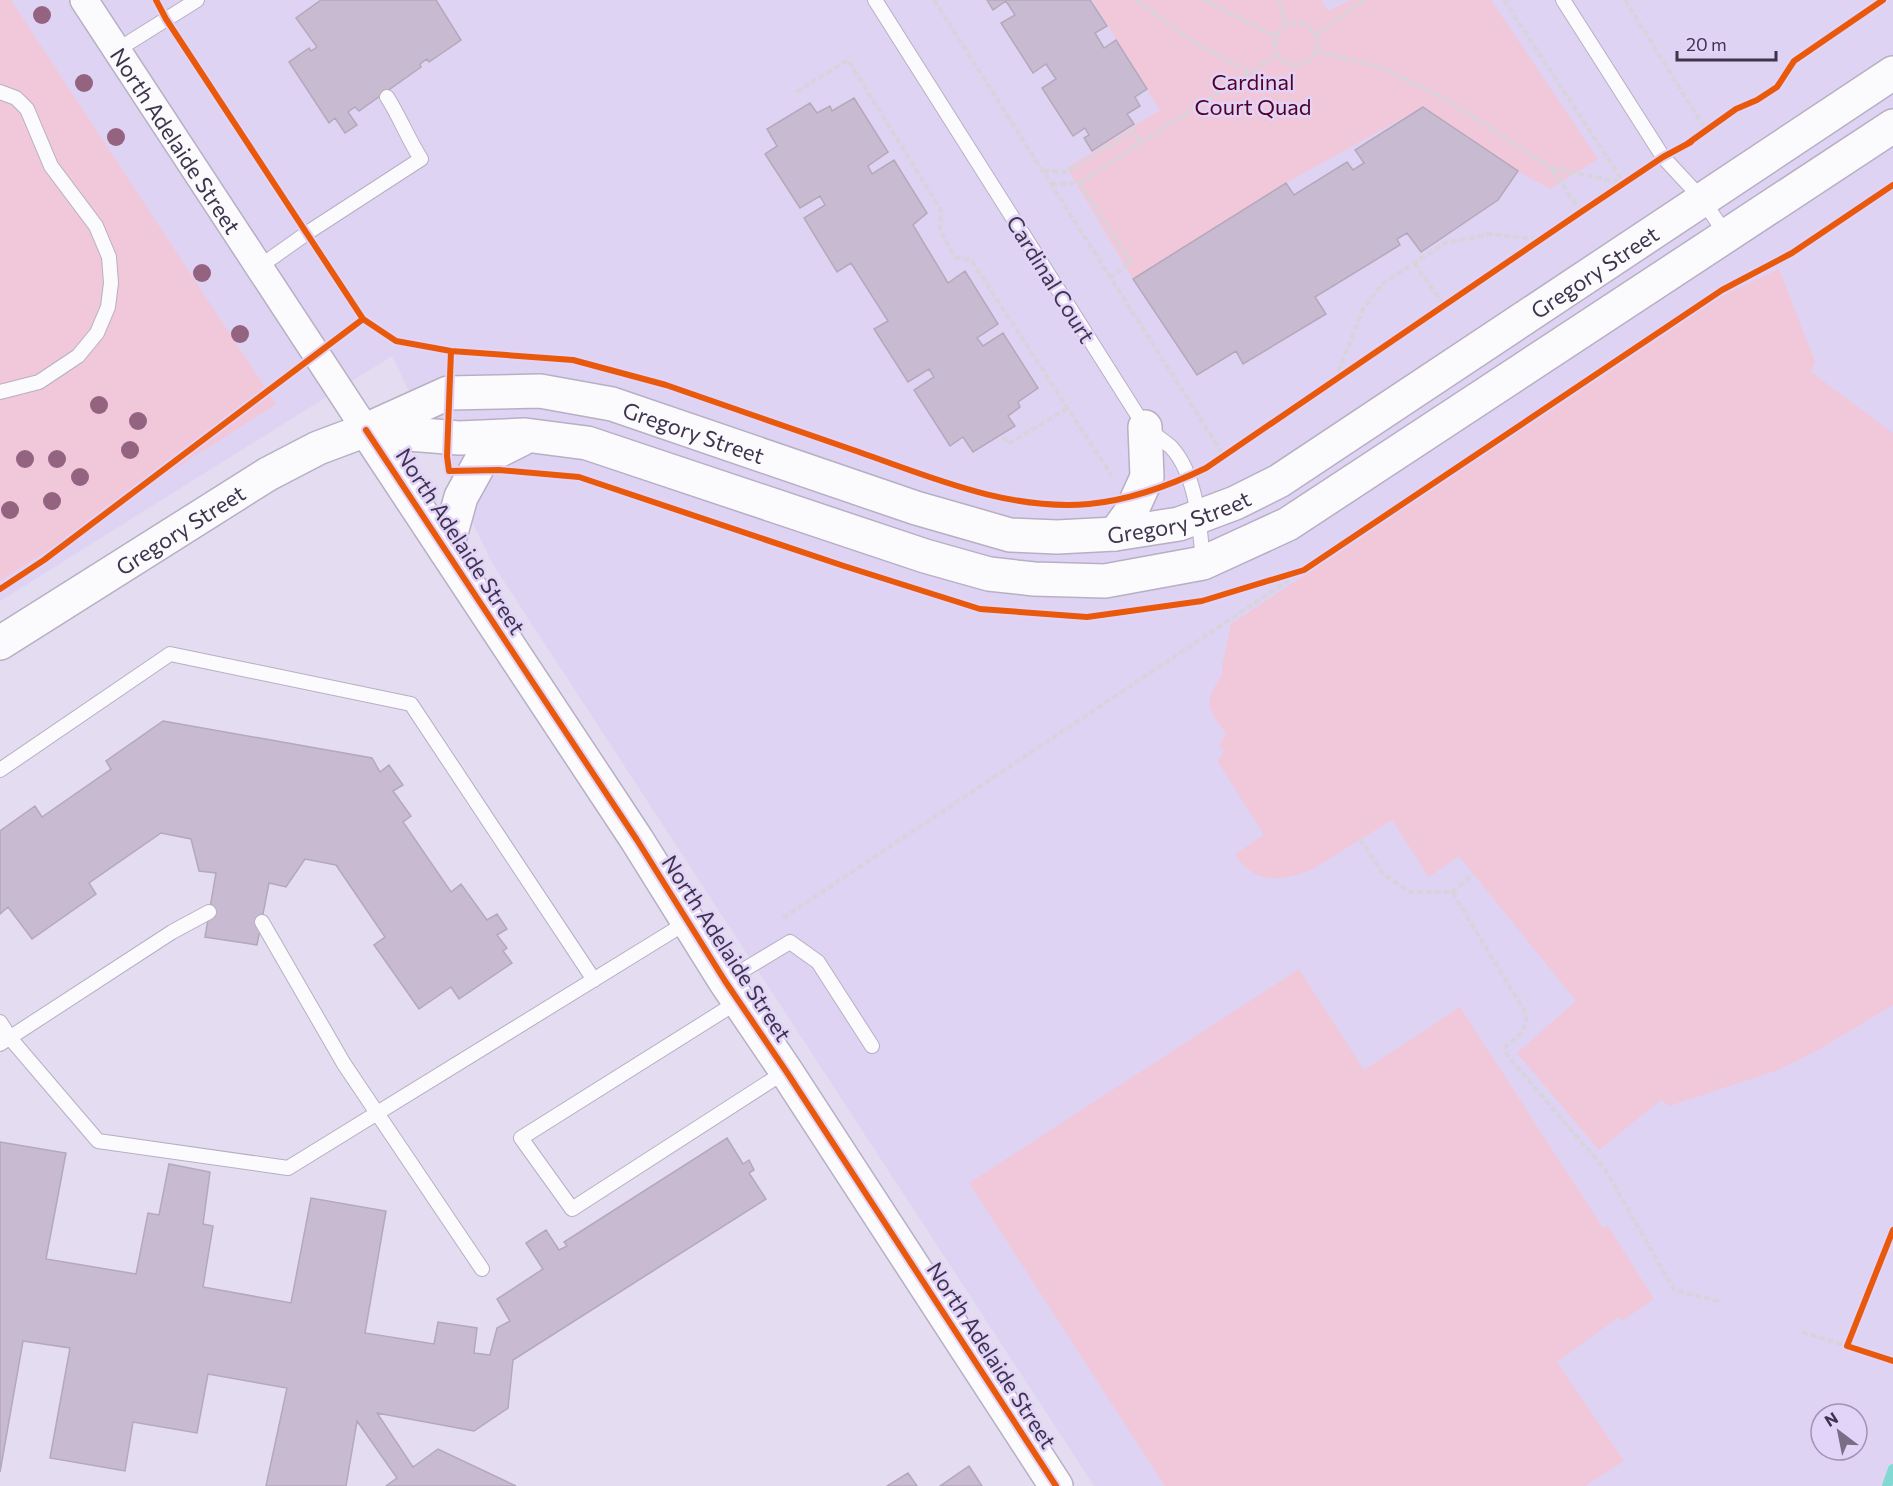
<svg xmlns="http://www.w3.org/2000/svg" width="1893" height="1486" font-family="Commissioner,sans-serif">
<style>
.built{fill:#dfd3f3;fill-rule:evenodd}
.green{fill:#f1c7da}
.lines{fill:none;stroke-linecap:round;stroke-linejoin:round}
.stream{stroke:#82d8d2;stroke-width:10}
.building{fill:#c8bad0;stroke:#b4a8bb;stroke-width:1.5}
.lane-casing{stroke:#b7afc3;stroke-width:16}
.street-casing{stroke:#b7afc3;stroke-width:30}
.secondary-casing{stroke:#b7afc3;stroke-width:36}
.path{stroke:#d7d4db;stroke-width:4;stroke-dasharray:6 3;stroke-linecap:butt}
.lane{stroke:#fbfafd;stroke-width:14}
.street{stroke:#fbfafd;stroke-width:27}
.secondary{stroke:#fbfafd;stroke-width:33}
.cycleway-casing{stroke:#e2d4f9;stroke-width:10}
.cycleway{stroke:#e8590c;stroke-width:6}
.tree{fill:#946380}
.labels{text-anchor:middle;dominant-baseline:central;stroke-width:5;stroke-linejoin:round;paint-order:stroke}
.park-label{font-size:22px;fill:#520024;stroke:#e2d4f9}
.street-label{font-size:22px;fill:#3e344d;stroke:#e2d4f9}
</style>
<rect width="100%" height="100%" fill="#e4dcf1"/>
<path class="built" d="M 0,0 L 1893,0 L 1893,1486 L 1094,1486 L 492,563 L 392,356 L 0,601 ZM 1821,1414 L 1857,1414 L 1857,1450 L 1821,1450 Z"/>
<path class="green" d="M 0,0 L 11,0 L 276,404 L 0,581 Z
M 1092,0 L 1321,0 L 1328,11 L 1351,0 L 1491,0 L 1598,159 L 1550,189 L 1518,171 L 1423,107 L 1286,183 L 1133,279 L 1067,168 L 1160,110 Z
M 1779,269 L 1815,362 L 1811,372 L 1893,433 L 1893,1005 L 1818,1050 L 1778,1070 L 1669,1106 L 1661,1100 L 1599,1150 L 1517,1053 L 1576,1001 L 1459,856 L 1429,877 L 1392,820 L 1311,870 C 1282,881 1253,885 1235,854 L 1264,835 L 1218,762 L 1224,750 L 1219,747 L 1226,733 C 1205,706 1204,702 1223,673 L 1222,667 L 1231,624 L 1722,296 Z
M 1299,969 L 1364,1070 L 1460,1007 L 1603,1228 L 1608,1226 L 1654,1299 L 1622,1321 L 1619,1317 L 1557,1362 L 1624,1461 L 1585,1486 L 1165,1486 L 969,1183 Z"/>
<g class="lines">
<path class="stream" d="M 1887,1486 L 1893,1469"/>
</g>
<path class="building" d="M 321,0 L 436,0 L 461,40 L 429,62 L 427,59 L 420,64 L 421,67 L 359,111 L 355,107 L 348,112 L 357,125 L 345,133 L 335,118 L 329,123 L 289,62 L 309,48 L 311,51 L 317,47 L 296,18 Z
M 987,0 L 1090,0 L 1107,26 L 1095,33 L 1104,48 L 1116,40 L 1147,89 L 1135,97 L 1140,106 L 1127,114 L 1134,124 L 1092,151 L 1084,138 L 1089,135 L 1085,128 L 1073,136 L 1042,88 L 1056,79 L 1046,64 L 1033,73 L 1001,23 L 1015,15 L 1006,1 L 993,10 Z
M 854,98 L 888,152 L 868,166 L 872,174 L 894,160 L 927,213 L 913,225 L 948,283 L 965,271 L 998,324 L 977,338 L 983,346 L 1003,333 L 1038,388 L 1018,402 L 1020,407 L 1008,416 L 1015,426 L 973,452 L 963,437 L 950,446 L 914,390 L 934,377 L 929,369 L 908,382 L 874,329 L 888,321 L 851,263 L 837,272 L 804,218 L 825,205 L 820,196 L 800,208 L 765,154 L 777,146 L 767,129 L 810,103 L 817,113 L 830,106 L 832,111 Z
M 1423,107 L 1518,171 L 1498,200 L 1421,252 L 1407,233 L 1397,239 L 1400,245 L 1315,297 L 1326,314 L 1243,364 L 1236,351 L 1197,375 L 1133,279 L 1286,183 L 1294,195 L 1347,162 L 1353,170 L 1364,163 L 1355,150 Z
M 163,721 L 372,758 L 380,772 L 389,765 L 403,785 L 393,791 L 411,816 L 403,822 L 451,892 L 461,884 L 487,920 L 497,914 L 507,929 L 497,935 L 507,948 L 503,951 L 512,963 L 459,999 L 451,987 L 419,1009 L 374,945 L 385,937 L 336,865 L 305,859 L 286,887 L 269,883 L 257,945 L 205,937 L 216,873 L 199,871 L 191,839 L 161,833 L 89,883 L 96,894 L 32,939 L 8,907 L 0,914 L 0,831 L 35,806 L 42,817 L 111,769 L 106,761 Z
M 727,1138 L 743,1164 L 749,1160 L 754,1170 L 749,1173 L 766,1199 L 513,1360 L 508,1408 L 474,1431 L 377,1413 L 413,1467 L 438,1449 L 516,1486 L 386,1486 L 397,1478 L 357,1421 L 346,1486 L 266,1486 L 287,1388 L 208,1374 L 197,1433 L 133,1422 L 125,1471 L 50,1458 L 70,1348 L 23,1341 L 0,1472 L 0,1142 L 66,1153 L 46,1259 L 136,1274 L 148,1213 L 159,1215 L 169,1164 L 210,1172 L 203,1224 L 213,1226 L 203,1287 L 291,1303 L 311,1198 L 386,1211 L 365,1333 L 434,1344 L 438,1322 L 477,1328 L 474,1353 L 490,1355 L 497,1328 L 510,1321 L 497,1299 L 543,1269 L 526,1243 L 546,1230 L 559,1250 L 567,1246 L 564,1242 Z
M 969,1466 L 982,1486 L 940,1486 Z
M 908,1473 L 917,1486 L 887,1486 Z"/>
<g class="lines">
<g class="lane-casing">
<path id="lane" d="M 875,0 L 1145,427 C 1153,434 1163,440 1171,447 C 1197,475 1200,527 1203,563
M 1563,0 L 1663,157 L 1702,199 L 1727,236
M 117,50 L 197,0
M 0,92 L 16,98 L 27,109 L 51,166 L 96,226 L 109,257 L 111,283 L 108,307 L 97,333 L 78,356 L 39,382 L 0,392
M 259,267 L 307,233 L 421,159 C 408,139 400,117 387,97
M 0,770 L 170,654 L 411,704 L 594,980
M 262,922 L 344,1064 L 482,1269
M 725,981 L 790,942 L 818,962 L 872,1046
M 739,1001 L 521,1138 L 572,1209 L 786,1071
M 0,1022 L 10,1038 L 98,1141 L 288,1168 L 689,921
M 0,1044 L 172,932 L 209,912"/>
</g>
<g class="street-casing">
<g id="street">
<path id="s1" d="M 84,0 L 366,430"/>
</g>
</g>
<g class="secondary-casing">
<g id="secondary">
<path d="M 366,430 L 637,840 L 725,981 L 786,1071 L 1056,1486"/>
<path d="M 371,431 L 459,438 L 525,435 L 587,443 L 925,556 L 989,574 L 1034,579 L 1105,581 L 1203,563 L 1288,524 L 1893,126"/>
<path d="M 1115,534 L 1131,512 L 1147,477 L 1145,427"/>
<path d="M 446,551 L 461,497 L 482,459 L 522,439"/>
<path id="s2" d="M 0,643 L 268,474 L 318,448 L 366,430 L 448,393 L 540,391 L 612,404 L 916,508 L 1010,535 L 1057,537 L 1115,534 L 1179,524 L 1235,503 L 1279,481 L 1893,73"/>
</g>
</g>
<path class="path" d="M 934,0 L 1224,456
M 1136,0 L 1194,42 L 1250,72
M 1204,0 L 1277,37
M 1279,0 L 1287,26
M 1504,0 L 1624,183
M 1625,0 L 1707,132
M1275 44a21 21 0 1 1 42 0a21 21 0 1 1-42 0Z
M 1315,35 L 1364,0
M 1316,51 L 1381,68 L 1441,96 L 1551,168
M 796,92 L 848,60 L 941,210 L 940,230 L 955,257 L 971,260 L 1112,476
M 1043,171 L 1068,172 L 1133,131 L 1140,143
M 1079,183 L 1278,54
M 1051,184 L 1079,183 L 1131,262 L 1110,278
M 1581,212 L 1551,168 L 1623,183
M 1414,263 L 1444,305
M 1335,380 L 1363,309 L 1382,284 L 1445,243 L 1491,234 L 1539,240
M 1003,437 L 1008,444 L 1068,408
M 1360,839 L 1383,874 L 1410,892 L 1452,892 L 1527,1015 L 1523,1032 L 1505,1047 L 1507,1055 L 1606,1171 L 1674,1290 L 1721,1302
M 1452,892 L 1474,874
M 783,918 L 1304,570
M 1802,1332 L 1847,1346"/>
<use href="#lane" class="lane"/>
<use href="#street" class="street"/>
<use href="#secondary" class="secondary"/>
<g class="cycleway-casing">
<path id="cycleway" d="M 156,0 L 166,19 L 363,319 L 396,341 L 451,351 L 573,360 L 666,385 C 730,407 795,430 859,452 C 933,478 1009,511 1089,504 C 1130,500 1169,486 1206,468 L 1581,212 L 1663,157 L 1691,142
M 1687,144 L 1736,109 L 1757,100 L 1777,87 L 1794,61 L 1883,0
M 451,351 L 447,456 L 449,471 L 499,470 L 579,477 L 844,566 L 980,609 L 1087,617 L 1202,601 L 1304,570 L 1722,290 L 1792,253 L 1893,185
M 366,430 L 637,840 L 725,981 L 786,1071 L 1056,1486
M 0,589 L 44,560 L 363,319
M 1893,1230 L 1847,1346 L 1893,1361"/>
</g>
<use href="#cycleway" class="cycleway"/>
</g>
<g class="tree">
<circle cx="42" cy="15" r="9"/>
<circle cx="84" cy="83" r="9"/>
<circle cx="116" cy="137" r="9"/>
<circle cx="202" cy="273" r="9"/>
<circle cx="240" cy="334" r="9"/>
<circle cx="99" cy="405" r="9"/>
<circle cx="138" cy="421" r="9"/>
<circle cx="130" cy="450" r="9"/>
<circle cx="25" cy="459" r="9"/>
<circle cx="57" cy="459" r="9"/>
<circle cx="80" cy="477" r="9"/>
<circle cx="52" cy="501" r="9"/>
<circle cx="10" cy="510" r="9"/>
</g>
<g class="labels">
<g class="park-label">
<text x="1253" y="81">Cardinal<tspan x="1253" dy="25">Court Quad</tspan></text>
</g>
<g class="street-label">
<text stroke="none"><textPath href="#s1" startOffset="168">North Adelaide Street</textPath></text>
<text stroke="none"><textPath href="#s2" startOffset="1756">Gregory Street</textPath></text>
<text transform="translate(1051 279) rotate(58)">Cardinal Court</text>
<text stroke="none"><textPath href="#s2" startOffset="766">Gregory Street</textPath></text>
<text stroke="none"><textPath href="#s2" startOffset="1270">Gregory Street</textPath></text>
<text stroke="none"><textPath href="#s2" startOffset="213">Gregory Street</textPath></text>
<text transform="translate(461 541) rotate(57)">North Adelaide Street</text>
<text transform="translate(727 948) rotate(57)">North Adelaide Street</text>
<text transform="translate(992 1355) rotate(57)">North Adelaide Street</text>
</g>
</g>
<g transform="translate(1839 1432) rotate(328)"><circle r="28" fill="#e2d4f9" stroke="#a094b4" stroke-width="1.5"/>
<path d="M0-4.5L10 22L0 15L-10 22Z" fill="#786f86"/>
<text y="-9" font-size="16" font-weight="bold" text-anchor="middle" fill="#3e344d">N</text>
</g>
<path d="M1677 51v9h99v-9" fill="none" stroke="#3e344d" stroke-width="3"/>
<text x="1686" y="51" font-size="18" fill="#3e344d" stroke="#e2d4f9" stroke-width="4.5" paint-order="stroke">20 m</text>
</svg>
